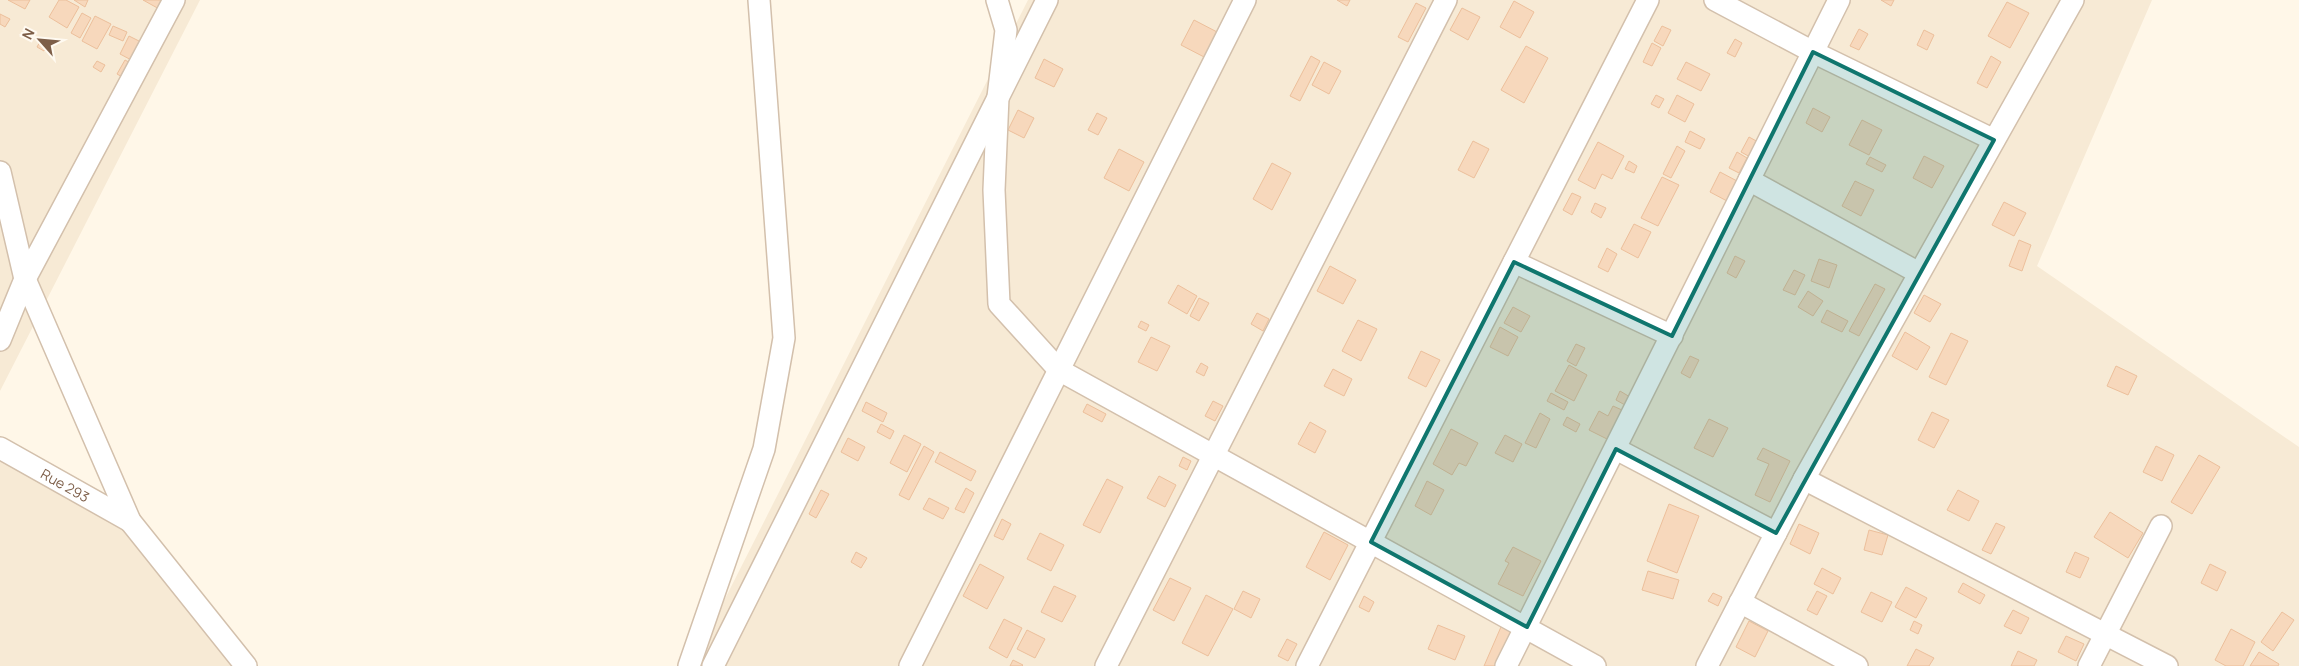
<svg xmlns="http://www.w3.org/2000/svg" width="2299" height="666" font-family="Manrope,sans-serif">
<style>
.residential{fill:#f7ead5}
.building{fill:#f7d8bc;stroke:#ecbf9b}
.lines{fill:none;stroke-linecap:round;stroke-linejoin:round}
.street-casing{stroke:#d3c0ac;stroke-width:24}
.street{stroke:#fff;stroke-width:21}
.marked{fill:#0f766e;fill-opacity:0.2;stroke:#0f766e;stroke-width:4;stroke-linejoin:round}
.labels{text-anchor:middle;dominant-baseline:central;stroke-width:5;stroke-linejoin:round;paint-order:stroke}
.street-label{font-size:14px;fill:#7d5e48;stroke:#fffaf1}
</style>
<rect width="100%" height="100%" fill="#fff7e8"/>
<path class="residential" d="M 0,0 L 200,0 L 0,391 Z
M 1028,0 L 2152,0 L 2037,266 L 2299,447 L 2299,666 L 691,666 Z
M 0,448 L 130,521 L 246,666 L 0,666 Z"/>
<path class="building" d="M 8,0 L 30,0 L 25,9 Z
M 59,0 L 66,0 L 79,7 L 67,28 L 49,17 Z
M 74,0 L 88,0 L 85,7 Z
M 143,0 L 167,0 L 161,10 Z
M 1337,0 L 1350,0 L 1347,6 Z
M 1881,0 L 1894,0 L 1891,6 Z
M 1514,1 L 1534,12 L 1520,38 L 1500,27 Z
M 2007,2 L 2029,13 L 2010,48 L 1988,36 Z
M 1416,3 L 1426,8 L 1408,42 L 1398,37 Z
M 1462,8 L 1480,17 L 1468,40 L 1450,30 Z
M 82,13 L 91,18 L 80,38 L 71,33 Z
M 0,14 L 10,19 L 5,27 L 0,24 Z
M 95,16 L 111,24 L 97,49 L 82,41 Z
M 1194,20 L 1219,33 L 1206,58 L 1181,45 Z
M 113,26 L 127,32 L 123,41 L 109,35 Z
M 1662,26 L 1671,30 L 1663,46 L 1654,41 Z
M 1859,29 L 1868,34 L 1859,50 L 1850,46 Z
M 1924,30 L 1934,35 L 1927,50 L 1917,45 Z
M 129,36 L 145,44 L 135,62 L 120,54 Z
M 1735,39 L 1742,43 L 1735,57 L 1727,53 Z
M 41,40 L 48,43 L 44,51 L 37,47 Z
M 1652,43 L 1661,48 L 1652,66 L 1643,62 Z
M 1526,46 L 1548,58 L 1524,103 L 1501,90 Z
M 1311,56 L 1320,61 L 1300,101 L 1290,96 Z
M 1991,56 L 2001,62 L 1987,88 L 1977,83 Z
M 1044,59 L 1063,69 L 1054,87 L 1035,78 Z
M 125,60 L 134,65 L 126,79 L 117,74 Z
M 97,61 L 105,65 L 101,72 L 93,67 Z
M 1324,62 L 1341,71 L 1329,94 L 1312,85 Z
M 1686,62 L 1710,74 L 1701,91 L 1677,79 Z
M 1656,95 L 1664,99 L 1659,108 L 1651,104 Z
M 1677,95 L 1694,104 L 1685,122 L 1668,113 Z
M 1813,108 L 1830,117 L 1822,132 L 1806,123 Z
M 1018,110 L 1034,118 L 1024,138 L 1008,130 Z
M 1097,113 L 1107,118 L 1098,135 L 1088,130 Z
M 1862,120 L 1882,130 L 1869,155 L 1849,145 Z
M 1690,131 L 1705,139 L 1700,149 L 1685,142 Z
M 1749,137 L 1760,143 L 1752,158 L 1741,152 Z
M 1473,141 L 1489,149 L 1474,178 L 1458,170 Z
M 1598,142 L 1624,156 L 1612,179 L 1602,174 L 1595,189 L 1578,180 Z
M 1677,146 L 1685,151 L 1671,178 L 1663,174 Z
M 1119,149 L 1144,162 L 1129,191 L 1104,178 Z
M 1737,152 L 1747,158 L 1739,173 L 1729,168 Z
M 1924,156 L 1944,166 L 1932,188 L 1913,178 Z
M 1870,157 L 1886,165 L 1882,172 L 1866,164 Z
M 1629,161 L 1637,166 L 1634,173 L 1625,169 Z
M 1272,163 L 1291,173 L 1272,210 L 1253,199 Z
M 1720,172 L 1737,181 L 1727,201 L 1710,192 Z
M 1662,177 L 1679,185 L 1658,226 L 1641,218 Z
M 1855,181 L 1874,190 L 1861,216 L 1842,206 Z
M 1572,193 L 1581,197 L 1572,215 L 1563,210 Z
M 2004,202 L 2026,213 L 2014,236 L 1992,225 Z
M 1595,203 L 1606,208 L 1601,218 L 1591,212 Z
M 1634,224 L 1651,232 L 1638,258 L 1621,249 Z
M 2019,240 L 2031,245 L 2022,271 L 2009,266 Z
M 1607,248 L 1617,254 L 1608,272 L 1598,267 Z
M 1735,256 L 1745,261 L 1736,278 L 1727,273 Z
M 1819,259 L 1837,265 L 1829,288 L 1811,281 Z
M 1330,266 L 1356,280 L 1343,304 L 1317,291 Z
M 1794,270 L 1805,275 L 1795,295 L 1783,290 Z
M 1875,284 L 1885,289 L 1859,336 L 1849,331 Z
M 1178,285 L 1197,296 L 1187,314 L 1168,303 Z
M 1808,291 L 1823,301 L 1813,316 L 1798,307 Z
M 1924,295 L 1941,304 L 1930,322 L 1914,313 Z
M 1199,298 L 1209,303 L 1199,321 L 1190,316 Z
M 1513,307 L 1530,316 L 1521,332 L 1504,323 Z
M 1827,310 L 1848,321 L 1842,332 L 1821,322 Z
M 1257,313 L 1269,319 L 1263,331 L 1251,324 Z
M 1358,320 L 1377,329 L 1361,361 L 1342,351 Z
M 1141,321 L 1149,325 L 1146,331 L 1138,327 Z
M 1500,327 L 1518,337 L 1508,356 L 1490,347 Z
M 1905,332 L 1930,347 L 1917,370 L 1892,356 Z
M 1951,333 L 1968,341 L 1946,385 L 1929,377 Z
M 1151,337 L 1170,346 L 1157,371 L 1138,362 Z
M 1576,344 L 1585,348 L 1576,366 L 1567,361 Z
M 1421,351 L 1440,360 L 1426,387 L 1408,378 Z
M 1690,356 L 1699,360 L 1690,378 L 1681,373 Z
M 1201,363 L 1208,367 L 1204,376 L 1196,372 Z
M 1569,365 L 1587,375 L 1574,401 L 1555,391 Z
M 2116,366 L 2137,376 L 2128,395 L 2107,386 Z
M 1333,369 L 1352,379 L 1344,396 L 1324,386 Z
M 1620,391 L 1630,397 L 1625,405 L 1616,400 Z
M 1551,393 L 1568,402 L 1564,410 L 1547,401 Z
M 1213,401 L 1223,406 L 1215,421 L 1205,416 Z
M 866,402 L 887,413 L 883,422 L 862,411 Z
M 1087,404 L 1106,414 L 1102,422 L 1083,412 Z
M 1613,406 L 1622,410 L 1607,439 L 1589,430 L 1599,411 L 1608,416 Z
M 1932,412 L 1949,420 L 1934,448 L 1918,440 Z
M 1540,413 L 1550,419 L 1536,448 L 1525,443 Z
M 1567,417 L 1580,424 L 1576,432 L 1563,425 Z
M 1709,419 L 1728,428 L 1713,457 L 1694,448 Z
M 1310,422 L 1326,431 L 1315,453 L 1298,444 Z
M 881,424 L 894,431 L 890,439 L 877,432 Z
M 1451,429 L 1478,443 L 1466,466 L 1459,463 L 1452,475 L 1433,464 Z
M 904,435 L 921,444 L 907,472 L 890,463 Z
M 1505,435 L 1522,444 L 1513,462 L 1495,453 Z
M 848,438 L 865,447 L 858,461 L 841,452 Z
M 924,446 L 934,452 L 909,500 L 899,495 Z
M 2156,446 L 2174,455 L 2162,481 L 2143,472 Z
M 1763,448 L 1790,461 L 1770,502 L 1755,495 L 1769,464 L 1757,459 Z
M 940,452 L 976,471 L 971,481 L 935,462 Z
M 2199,455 L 2220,467 L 2192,514 L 2171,502 Z
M 1183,457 L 1191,461 L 1187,470 L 1179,466 Z
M 1159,476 L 1176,485 L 1165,507 L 1147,498 Z
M 1107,479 L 1123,487 L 1100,533 L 1083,525 Z
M 1427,481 L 1444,490 L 1431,515 L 1415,506 Z
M 966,488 L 974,493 L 964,513 L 955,509 Z
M 821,490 L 829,494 L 816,518 L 809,514 Z
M 1958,490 L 1979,501 L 1969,521 L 1947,510 Z
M 929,498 L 949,508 L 943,519 L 923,509 Z
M 1669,504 L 1699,516 L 1677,573 L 1647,561 Z
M 2110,512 L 2143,533 L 2128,558 L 2094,537 Z
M 1002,519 L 1011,524 L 1003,540 L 994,536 Z
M 1996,523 L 2005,527 L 1991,554 L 1982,550 Z
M 1799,524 L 1819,533 L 1810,554 L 1790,544 Z
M 1869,530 L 1888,535 L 1882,555 L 1864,550 Z
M 1324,532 L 1348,545 L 1330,580 L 1306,567 Z
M 1040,533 L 1064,545 L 1051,571 L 1027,559 Z
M 1513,547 L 1541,561 L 1523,596 L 1498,584 L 1509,563 L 1505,561 Z
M 856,552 L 867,558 L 861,568 L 851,562 Z
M 2075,552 L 2089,558 L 2080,578 L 2066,572 Z
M 980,564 L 1004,577 L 987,609 L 963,596 Z
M 2210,564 L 2226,572 L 2217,591 L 2201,583 Z
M 1822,568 L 1841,578 L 1833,594 L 1814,584 Z
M 1648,571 L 1679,580 L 1673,599 L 1642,590 Z
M 1170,578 L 1191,588 L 1174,621 L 1153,610 Z
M 1963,583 L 1985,595 L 1980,604 L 1958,592 Z
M 1054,586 L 1076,596 L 1062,622 L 1041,612 Z
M 1906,587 L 1927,598 L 1916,618 L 1895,607 Z
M 1243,591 L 1260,599 L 1251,618 L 1234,609 Z
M 1817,591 L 1827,596 L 1817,615 L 1807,610 Z
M 1871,592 L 1892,602 L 1882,622 L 1861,612 Z
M 1713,593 L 1722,597 L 1718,606 L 1708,601 Z
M 1206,595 L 1233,609 L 1208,656 L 1182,643 Z
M 1364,596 L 1374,602 L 1369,612 L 1359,607 Z
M 2013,610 L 2029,618 L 2021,634 L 2004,626 Z
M 2282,612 L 2294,620 L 2273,651 L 2261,642 Z
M 1004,619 L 1022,628 L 1007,658 L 989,648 Z
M 1504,620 L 1515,625 L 1497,666 L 1484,666 Z
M 1749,621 L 1768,631 L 1755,657 L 1736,647 Z
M 1914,621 L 1922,625 L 1918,634 L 1910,630 Z
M 1438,625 L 1465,636 L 1455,660 L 1428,649 Z
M 2231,629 L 2255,642 L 2243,666 L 2226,666 L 2215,660 Z
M 1027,630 L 1045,639 L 1035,658 L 1017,649 Z
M 2066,636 L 2084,644 L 2076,661 L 2058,652 Z
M 1287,639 L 1297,644 L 1288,661 L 1278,656 Z
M 1916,649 L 1934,658 L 1929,666 L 1907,666 Z
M 2018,651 L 2037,660 L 2034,666 L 2011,666 Z
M 2259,652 L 2279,664 L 2278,666 L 2250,666 Z
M 1013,660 L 1023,665 L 1022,666 L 1010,666 Z"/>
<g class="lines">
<g class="street-casing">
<g id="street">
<path d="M 997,0 L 1006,30 L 998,97 L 994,190 L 999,304 L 1059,370 L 1595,666"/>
<path d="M 1715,0 L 1813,52 L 1994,140"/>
<path d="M 0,172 L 25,279 L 130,521 L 246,666"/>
<path d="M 1749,180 L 1919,273"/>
<path d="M 1514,262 L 1672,336"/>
<path d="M 0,340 L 25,279 L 174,0"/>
<path id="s1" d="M 0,448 L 130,521"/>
<path d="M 1616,449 L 1776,533"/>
<path d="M 1804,479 L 2167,666"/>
<path d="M 1740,602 L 1857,666"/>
<path d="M 689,666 L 764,449 L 784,338 L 759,0"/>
<path d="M 713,666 L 1047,0"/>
<path d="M 910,666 L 1245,0"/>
<path d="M 1106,666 L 1446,0"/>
<path d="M 1307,666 L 1648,0"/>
<path d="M 1506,666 L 1839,0"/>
<path d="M 1707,666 L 1804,479 L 2073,0"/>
<path d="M 2089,666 L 2161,526"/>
</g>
</g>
<use href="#street" class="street"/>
</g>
<path class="marked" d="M 1813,52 L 1994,140 L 1776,533 L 1616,449 L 1527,627 L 1371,542 L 1514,262 L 1672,336 Z"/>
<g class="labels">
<g class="street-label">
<text stroke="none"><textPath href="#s1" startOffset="75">Rue 293</textPath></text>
</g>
</g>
<g transform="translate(40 40) rotate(297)" stroke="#fffaf1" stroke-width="4" paint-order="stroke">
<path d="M0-4L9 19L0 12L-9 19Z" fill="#7d5e48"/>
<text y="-8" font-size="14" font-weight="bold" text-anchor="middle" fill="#7d5e48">N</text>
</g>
</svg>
